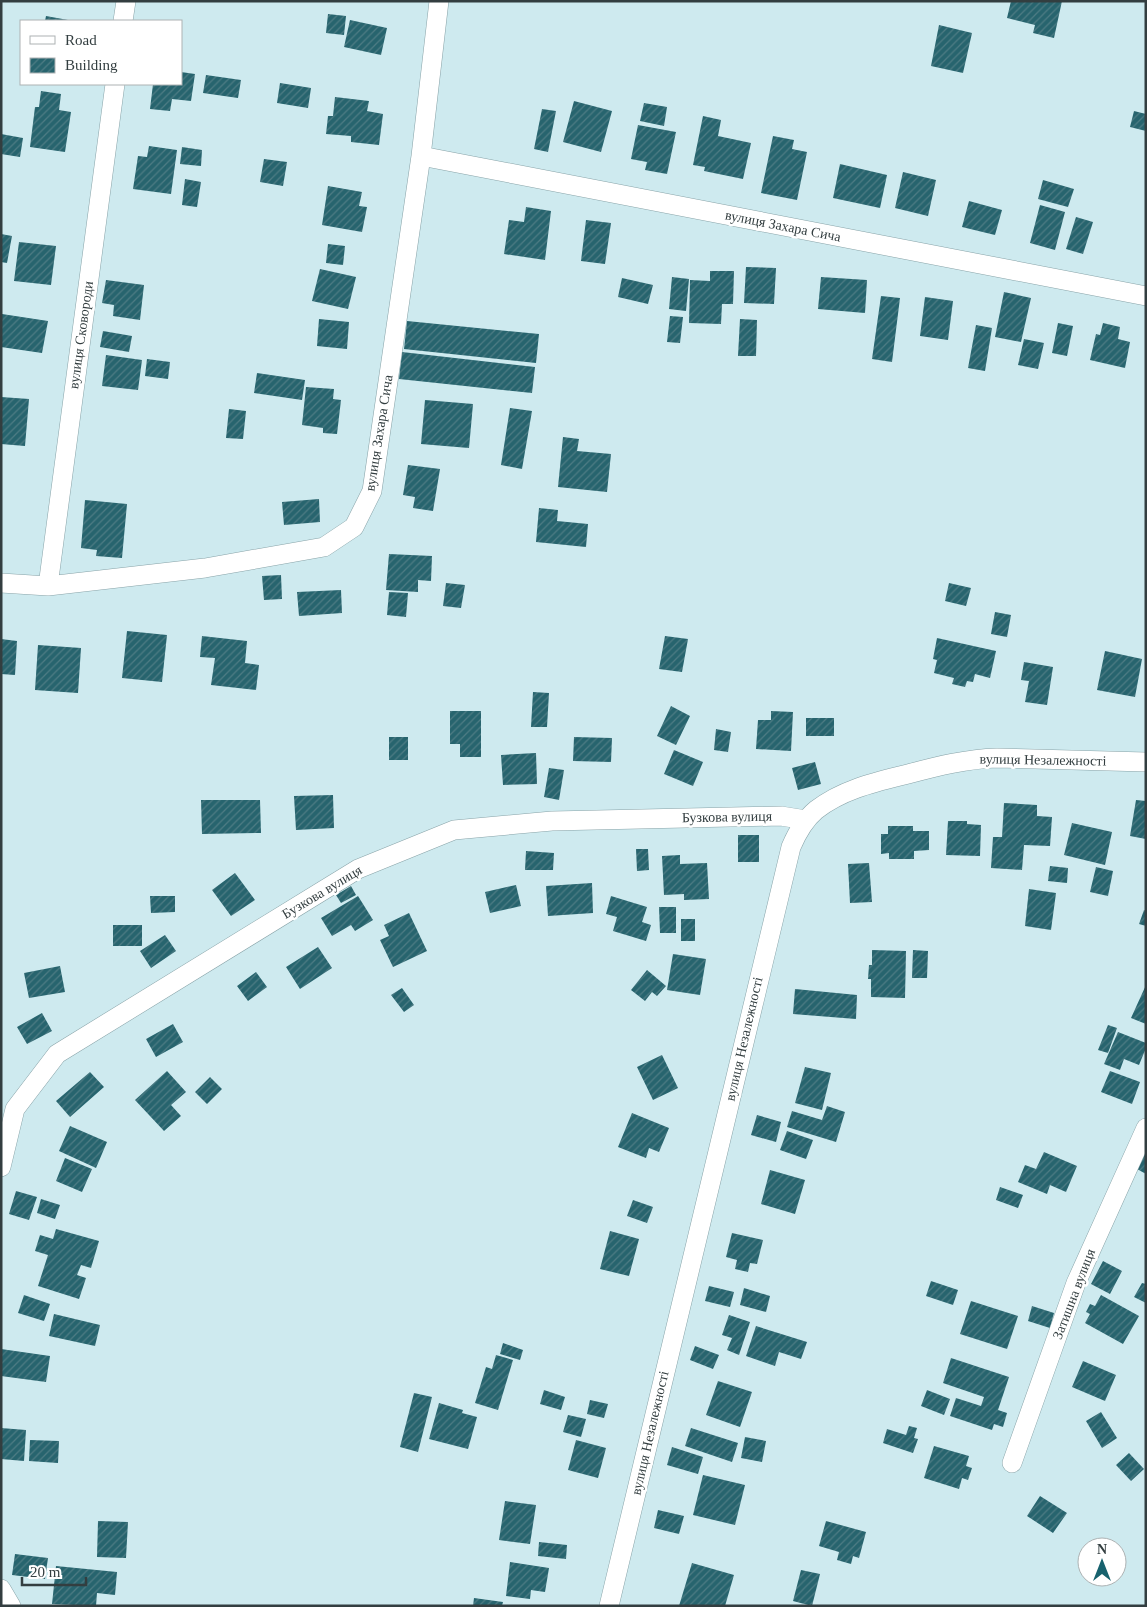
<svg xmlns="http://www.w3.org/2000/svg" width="1147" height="1607" font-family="Georgia,serif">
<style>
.building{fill:url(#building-hatch)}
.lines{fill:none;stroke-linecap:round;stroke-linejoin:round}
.street-casing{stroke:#88a3a8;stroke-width:20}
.street{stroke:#fff;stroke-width:19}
.labels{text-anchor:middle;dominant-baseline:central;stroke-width:5;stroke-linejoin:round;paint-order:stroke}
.street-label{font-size:14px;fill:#333e40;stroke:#fff}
</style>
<defs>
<pattern id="building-hatch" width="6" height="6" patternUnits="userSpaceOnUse" patternTransform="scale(1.25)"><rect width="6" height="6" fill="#27646e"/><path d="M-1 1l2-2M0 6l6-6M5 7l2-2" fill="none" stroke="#4e7c84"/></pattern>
</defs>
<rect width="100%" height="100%" fill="#ceeaef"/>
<path class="building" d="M 1011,1 L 1062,1 L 1054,38 L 1033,33 L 1035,25 L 1007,18 Z
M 328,14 L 346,16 L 344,35 L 326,33 Z
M 46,16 L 68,20 L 68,21 L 45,21 Z
M 350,20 L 387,28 L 381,55 L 344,47 Z
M 939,25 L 972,33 L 963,73 L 931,66 Z
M 181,72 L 195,74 L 191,101 L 172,99 L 170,111 L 150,109 L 153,84 L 181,84 Z
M 206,75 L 241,80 L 238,98 L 203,93 Z
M 280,83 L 311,88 L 308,108 L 277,103 Z
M 41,91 L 61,94 L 59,110 L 71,112 L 65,152 L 30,147 L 35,107 L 39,107 Z
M 335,97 L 369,101 L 367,111 L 383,114 L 379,145 L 351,142 L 351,136 L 326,134 L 328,116 L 333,116 Z
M 574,101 L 612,111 L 601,152 L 563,142 Z
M 644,103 L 667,107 L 664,126 L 640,121 Z
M 542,109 L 556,111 L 548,152 L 534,149 Z
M 1134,111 L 1146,114 L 1146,131 L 1130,127 Z
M 703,116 L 721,120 L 718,136 L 751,143 L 743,179 L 704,171 L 705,167 L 693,165 Z
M 638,125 L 676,132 L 667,174 L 645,170 L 647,162 L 631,159 Z
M 1,134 L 23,138 L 20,157 L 1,154 Z
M 773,136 L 794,140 L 792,149 L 807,152 L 797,200 L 761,193 Z
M 149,146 L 177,150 L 171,194 L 133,189 L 138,156 L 147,157 Z
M 182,147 L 202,150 L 201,166 L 180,164 Z
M 264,159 L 287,162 L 283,186 L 260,182 Z
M 840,164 L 887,175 L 880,208 L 833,198 Z
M 903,172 L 936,180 L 928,216 L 895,208 Z
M 185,179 L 201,182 L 197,207 L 182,205 Z
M 1043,180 L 1074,189 L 1068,207 L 1038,199 Z
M 328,186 L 362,192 L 359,206 L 367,207 L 362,232 L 322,225 Z
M 969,201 L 1002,210 L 995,235 L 962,227 Z
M 1040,205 L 1065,212 L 1055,250 L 1030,243 Z
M 526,207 L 551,211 L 545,260 L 504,254 L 509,220 L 524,222 Z
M 1076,217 L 1093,222 L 1083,254 L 1066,249 Z
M 586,220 L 611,223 L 605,264 L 581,261 Z
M 1,234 L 12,236 L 7,263 L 1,262 Z
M 19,242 L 56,246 L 51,285 L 14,281 Z
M 328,244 L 345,246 L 343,265 L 326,263 Z
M 746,267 L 776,268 L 774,304 L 744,303 Z
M 320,269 L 356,277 L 348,309 L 312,301 Z
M 710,271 L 734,271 L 733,304 L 722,304 L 721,324 L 689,323 L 690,280 L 710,281 Z
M 672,277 L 689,279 L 686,311 L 669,309 Z
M 821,277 L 867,280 L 865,313 L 818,309 Z
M 622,278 L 653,285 L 648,304 L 618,297 Z
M 106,280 L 144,285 L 140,320 L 113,316 L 114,305 L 102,303 Z
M 1004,292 L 1031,298 L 1021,342 L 995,337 Z
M 881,296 L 900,298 L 892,362 L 872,359 Z
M 925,297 L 953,301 L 948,340 L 920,336 Z
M 2,314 L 48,321 L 42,353 L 1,347 Z
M 670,316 L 683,317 L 680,343 L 667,342 Z
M 319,319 L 349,322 L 347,349 L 317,346 Z
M 740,319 L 757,320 L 756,356 L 738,356 Z
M 407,321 L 539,334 L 536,363 L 404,349 Z
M 1058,323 L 1073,326 L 1067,356 L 1052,353 Z
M 1103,323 L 1120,327 L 1118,339 L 1130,342 L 1125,368 L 1090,360 L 1096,334 L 1100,335 Z
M 976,325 L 992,328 L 985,371 L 968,368 Z
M 103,331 L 132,336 L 129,352 L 100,347 Z
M 1024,339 L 1044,343 L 1038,369 L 1018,365 Z
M 402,352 L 535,367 L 532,393 L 399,379 Z
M 106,355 L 142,360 L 138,390 L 102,386 Z
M 147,359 L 170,362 L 168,379 L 145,376 Z
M 257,373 L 305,380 L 302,400 L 254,393 Z
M 306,387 L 334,389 L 333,399 L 341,400 L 337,434 L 323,433 L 323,428 L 302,425 Z
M 1,397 L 29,399 L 25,446 L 1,444 Z
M 425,400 L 473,404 L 469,448 L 421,444 Z
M 510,408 L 532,411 L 522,469 L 501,465 Z
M 229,409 L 246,411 L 243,439 L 226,438 Z
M 563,437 L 579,439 L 577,451 L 611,454 L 607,492 L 558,487 Z
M 408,465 L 440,469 L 433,511 L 413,508 L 415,497 L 403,495 Z
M 319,499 L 320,522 L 284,525 L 282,502 Z
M 85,500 L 127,504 L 122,558 L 96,556 L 97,550 L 81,548 Z
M 539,508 L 558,510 L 557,521 L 588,524 L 586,547 L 536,542 Z
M 389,554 L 432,556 L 431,581 L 418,580 L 418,592 L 386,590 Z
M 281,575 L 282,599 L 264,600 L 262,576 Z
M 446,583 L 465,585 L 461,608 L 443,606 Z
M 949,583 L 971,588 L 966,606 L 945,601 Z
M 341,590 L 342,613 L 299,616 L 297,592 Z
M 389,592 L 408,593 L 406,617 L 387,615 Z
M 995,612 L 1011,615 L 1007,637 L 991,634 Z
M 127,631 L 167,635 L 162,682 L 122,678 Z
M 202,636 L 247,641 L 245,663 L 259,665 L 256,690 L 211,685 L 215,658 L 200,657 Z
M 665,636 L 688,639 L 682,672 L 659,669 Z
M 937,638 L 996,651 L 990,678 L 975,674 L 973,682 L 967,681 L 965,687 L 952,684 L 954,678 L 934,673 L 937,660 L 933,659 Z
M 1,639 L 17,641 L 15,675 L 1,674 Z
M 38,645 L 81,648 L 78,693 L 35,690 Z
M 1105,651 L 1142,659 L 1135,697 L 1097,690 Z
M 1024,662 L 1053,667 L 1047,705 L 1025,702 L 1029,681 L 1021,680 Z
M 533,692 L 549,693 L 547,727 L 531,727 Z
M 671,706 L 690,716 L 676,745 L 657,736 Z
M 450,711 L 481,711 L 481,757 L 460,757 L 460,744 L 450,744 Z
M 771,711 L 793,712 L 791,751 L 756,749 L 758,720 L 771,720 Z
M 806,718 L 834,718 L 834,736 L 806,736 Z
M 716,729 L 731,732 L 728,752 L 714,750 Z
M 389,737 L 408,737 L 408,760 L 389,760 Z
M 574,737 L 612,738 L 611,762 L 573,761 Z
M 674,750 L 703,762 L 693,786 L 664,774 Z
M 536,753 L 537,784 L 503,785 L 501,755 Z
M 815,762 L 821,784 L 798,790 L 792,768 Z
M 549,768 L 564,770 L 559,800 L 544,797 Z
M 333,795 L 334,828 L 296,830 L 294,796 Z
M 201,800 L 260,800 L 261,833 L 202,834 Z
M 1136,800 L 1146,801 L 1146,839 L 1130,836 Z
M 1004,803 L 1037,805 L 1037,816 L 1052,817 L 1050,846 L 1024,845 L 1022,870 L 991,868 L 993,837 L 1002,837 Z
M 948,821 L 967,821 L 967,824 L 981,825 L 980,856 L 946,855 Z
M 1072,823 L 1112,832 L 1105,865 L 1064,855 Z
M 888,826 L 913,826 L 913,831 L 929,831 L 929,850 L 914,851 L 914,859 L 889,859 L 889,853 L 881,854 L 881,834 L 888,834 Z
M 738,835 L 759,835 L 759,862 L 738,862 Z
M 636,849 L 648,849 L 649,870 L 637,871 Z
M 526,851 L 554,853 L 553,870 L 525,870 Z
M 680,855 L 680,864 L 707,863 L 709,899 L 684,900 L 684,894 L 664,895 L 662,856 Z
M 869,863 L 872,902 L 850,903 L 848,864 Z
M 1050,866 L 1068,868 L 1067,883 L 1048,881 Z
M 1096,867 L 1113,871 L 1108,896 L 1090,892 Z
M 235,873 L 255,900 L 231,916 L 212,890 Z
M 592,883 L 593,913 L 548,916 L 546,886 Z
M 516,885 L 521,906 L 490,913 L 485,892 Z
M 351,886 L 356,895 L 341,903 L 336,895 Z
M 1029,889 L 1056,893 L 1051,930 L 1025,926 Z
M 150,896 L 175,896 L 175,912 L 151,913 Z
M 358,896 L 373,920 L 355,931 L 351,925 L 332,936 L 321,918 Z
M 611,896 L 647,907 L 642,922 L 651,925 L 646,941 L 613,931 L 617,917 L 606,914 Z
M 659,907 L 676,907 L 676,933 L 660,933 Z
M 1144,910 L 1146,911 L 1146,926 L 1139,924 Z
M 409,913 L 427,951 L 393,967 L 380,940 L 389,936 L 384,925 Z
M 681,919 L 695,919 L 695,941 L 681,941 Z
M 113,925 L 142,925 L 142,946 L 113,946 Z
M 165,935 L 176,951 L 151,968 L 140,951 Z
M 318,947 L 332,968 L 300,989 L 286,967 Z
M 872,950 L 906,951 L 905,998 L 871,997 L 871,979 L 868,979 L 869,965 L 872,965 Z
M 913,950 L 928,951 L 927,978 L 912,978 Z
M 673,954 L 706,959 L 700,995 L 667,990 Z
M 60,966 L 65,992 L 29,998 L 24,973 Z
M 647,970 L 666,986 L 657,996 L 652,992 L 645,1001 L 631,990 Z
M 256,972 L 267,987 L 248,1001 L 237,986 Z
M 1146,985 L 1146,1024 L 1131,1018 Z
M 402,988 L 414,1005 L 404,1012 L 391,995 Z
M 795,989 L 857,995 L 856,1019 L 793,1014 Z
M 42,1013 L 52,1031 L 27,1044 L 17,1027 Z
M 173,1024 L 183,1042 L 156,1057 L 146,1039 Z
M 1108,1025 L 1117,1028 L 1108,1053 L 1098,1050 Z
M 1118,1032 L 1146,1043 L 1146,1048 L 1139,1065 L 1124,1059 L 1120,1070 L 1104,1064 Z
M 662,1055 L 678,1088 L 653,1100 L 637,1067 Z
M 805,1067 L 831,1073 L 822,1110 L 795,1103 Z
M 167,1071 L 186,1092 L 171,1105 L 181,1116 L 164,1131 L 135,1100 Z
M 1110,1071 L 1140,1082 L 1132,1104 L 1101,1092 Z
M 90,1072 L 104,1087 L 70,1117 L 56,1101 Z
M 210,1077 L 222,1089 L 207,1104 L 195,1092 Z
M 827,1106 L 845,1112 L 836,1142 L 787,1127 L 792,1111 L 822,1120 Z
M 632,1113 L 669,1128 L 659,1152 L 649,1148 L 646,1158 L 618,1147 Z
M 757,1115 L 781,1122 L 776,1142 L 751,1135 Z
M 70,1126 L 107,1142 L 96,1168 L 59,1151 Z
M 787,1131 L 813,1140 L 806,1159 L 780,1150 Z
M 1044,1152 L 1077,1166 L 1066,1192 L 1050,1185 L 1047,1194 L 1018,1182 L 1025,1165 L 1036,1169 Z
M 1146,1152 L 1146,1174 L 1137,1169 Z
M 65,1158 L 92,1169 L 82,1192 L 56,1181 Z
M 770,1170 L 805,1180 L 795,1214 L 761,1204 Z
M 1000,1187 L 1023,1195 L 1018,1208 L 996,1200 Z
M 16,1191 L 37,1197 L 29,1220 L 9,1214 Z
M 41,1199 L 60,1205 L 55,1219 L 37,1213 Z
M 633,1200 L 653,1207 L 647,1223 L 627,1216 Z
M 56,1229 L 99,1241 L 91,1268 L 81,1265 L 77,1275 L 86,1278 L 79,1299 L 38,1286 L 48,1255 L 35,1251 L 40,1235 L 53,1239 Z
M 610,1231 L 639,1239 L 629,1276 L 600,1269 Z
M 732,1233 L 763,1240 L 757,1264 L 750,1263 L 748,1272 L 735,1269 L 737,1260 L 726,1257 Z
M 1103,1261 L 1122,1271 L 1110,1294 L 1091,1284 Z
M 931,1281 L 958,1290 L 953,1305 L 926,1296 Z
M 1142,1283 L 1146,1284 L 1146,1303 L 1134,1297 Z
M 709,1286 L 734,1292 L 730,1307 L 705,1301 Z
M 744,1288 L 770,1296 L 766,1312 L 740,1305 Z
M 24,1295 L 50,1304 L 44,1321 L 18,1313 Z
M 1101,1295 L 1139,1316 L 1123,1344 L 1085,1323 L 1090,1314 L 1086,1312 L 1090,1304 L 1095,1306 Z
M 971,1301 L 1018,1316 L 1007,1349 L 960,1334 Z
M 1032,1306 L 1054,1313 L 1050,1328 L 1028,1321 Z
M 54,1314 L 100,1325 L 95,1346 L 49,1336 Z
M 729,1315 L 750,1322 L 739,1355 L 727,1350 L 732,1338 L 722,1335 Z
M 756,1326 L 807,1342 L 801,1359 L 779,1352 L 775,1366 L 746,1356 Z
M 503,1343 L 523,1350 L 520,1360 L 500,1354 Z
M 695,1346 L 719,1355 L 713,1369 L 690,1360 Z
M 1,1349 L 50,1356 L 46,1382 L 1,1376 Z
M 496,1355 L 513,1360 L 498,1410 L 475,1403 L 486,1367 L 492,1369 Z
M 951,1358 L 1009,1377 L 998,1410 L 1007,1413 L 1003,1427 L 994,1424 L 992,1430 L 950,1416 L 956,1398 L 981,1406 L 984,1397 L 943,1383 Z
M 1083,1361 L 1116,1375 L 1105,1401 L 1072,1387 Z
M 718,1381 L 752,1392 L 740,1427 L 706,1415 Z
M 544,1390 L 565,1397 L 561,1410 L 540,1404 Z
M 927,1390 L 950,1399 L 944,1415 L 921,1406 Z
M 414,1393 L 432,1397 L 418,1452 L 400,1447 Z
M 590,1400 L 608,1404 L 604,1418 L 587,1414 Z
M 439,1403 L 463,1410 L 462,1413 L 477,1417 L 468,1449 L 429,1439 Z
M 1101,1412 L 1117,1438 L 1102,1448 L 1086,1421 Z
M 568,1415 L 586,1419 L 581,1437 L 563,1432 Z
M 909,1426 L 917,1428 L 914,1438 L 918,1439 L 913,1453 L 883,1443 L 887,1429 L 906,1435 Z
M 1,1428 L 26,1430 L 24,1461 L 1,1459 Z
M 691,1428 L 738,1443 L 732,1462 L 685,1446 Z
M 745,1437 L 766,1441 L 762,1462 L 741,1458 Z
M 30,1440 L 59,1441 L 58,1463 L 29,1461 Z
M 576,1440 L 606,1448 L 598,1478 L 568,1470 Z
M 934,1446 L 969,1456 L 966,1466 L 972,1468 L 968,1480 L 962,1478 L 959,1489 L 924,1478 Z
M 672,1447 L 703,1457 L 698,1474 L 667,1465 Z
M 1129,1453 L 1144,1469 L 1131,1481 L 1116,1465 Z
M 703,1475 L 745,1485 L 735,1525 L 693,1515 Z
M 1040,1496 L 1067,1513 L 1053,1533 L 1027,1516 Z
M 505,1501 L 536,1505 L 530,1544 L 499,1540 Z
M 658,1510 L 684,1516 L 679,1534 L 654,1528 Z
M 98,1521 L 128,1522 L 126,1558 L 97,1557 Z
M 826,1521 L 866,1532 L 859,1558 L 853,1556 L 851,1564 L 837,1560 L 839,1552 L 819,1546 Z
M 539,1542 L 567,1545 L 566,1559 L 538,1556 Z
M 15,1554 L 48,1558 L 45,1579 L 12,1575 Z
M 510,1562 L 549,1568 L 545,1592 L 531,1590 L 530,1599 L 506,1596 Z
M 692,1563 L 734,1575 L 725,1606 L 679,1606 Z
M 56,1566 L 117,1572 L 115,1595 L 97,1593 L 96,1606 L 52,1604 Z
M 801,1570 L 820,1574 L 812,1606 L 793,1601 Z
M 474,1598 L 503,1602 L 502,1606 L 473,1606 Z"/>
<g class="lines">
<g class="street-casing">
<path id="street" d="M 123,21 L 126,1
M 421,156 L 1146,296
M 1,583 L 48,586 L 205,568 L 324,547 L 354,527 L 372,491 L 421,156 L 439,1
M 48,586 L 115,84
M 1,1167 L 15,1109 L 57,1054 L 358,869 L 454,830 L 552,821 L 781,816 L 806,820
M 1012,1463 L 1076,1283 L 1146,1128
M 1,1589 L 11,1606
M 609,1606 L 791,847 C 797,833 804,820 816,810 C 843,789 876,782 908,774 C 938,766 966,759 997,758 L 1146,762"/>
</g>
<use href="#street" class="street"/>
</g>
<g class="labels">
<g class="street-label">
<text transform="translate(783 226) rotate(11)">вулиця Захара Сича</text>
<text transform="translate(81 335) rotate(-82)">вулиця Сковороди</text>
<text transform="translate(379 433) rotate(-81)">вулиця Захара Сича</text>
<text transform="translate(1043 760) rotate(1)">вулиця Незалежності</text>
<text transform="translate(727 817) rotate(-1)">Бузкова вулиця</text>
<text transform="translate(322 892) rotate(-31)">Бузкова вулиця</text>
<text transform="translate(744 1039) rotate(-77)">вулиця Незалежності</text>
<text transform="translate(1074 1294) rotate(-69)">Затишна вулиця</text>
<text transform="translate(650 1433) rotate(-77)">вулиця Незалежності</text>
</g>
</g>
<rect width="1147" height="1607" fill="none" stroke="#333e40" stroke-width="5"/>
<rect x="20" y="20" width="162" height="65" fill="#ffffff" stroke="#adb2b3"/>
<rect x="30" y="36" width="25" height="8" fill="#ffffff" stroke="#adb2b3"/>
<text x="65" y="45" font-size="15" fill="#333e40">Road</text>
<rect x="30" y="58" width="25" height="15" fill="url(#building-hatch)" stroke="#adb2b3"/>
<text x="65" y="70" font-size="15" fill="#333e40">Building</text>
<g transform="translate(1102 1562)"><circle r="24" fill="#ffffff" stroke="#adb2b3"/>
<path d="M0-4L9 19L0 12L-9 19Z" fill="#17626e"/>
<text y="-8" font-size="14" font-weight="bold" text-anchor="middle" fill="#333e40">N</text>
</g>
<path d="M22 1577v8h64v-8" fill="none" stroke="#333e40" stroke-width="2.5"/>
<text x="30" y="1577" font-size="15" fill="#333e40" stroke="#ffffff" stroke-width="4" paint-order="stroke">20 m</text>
</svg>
